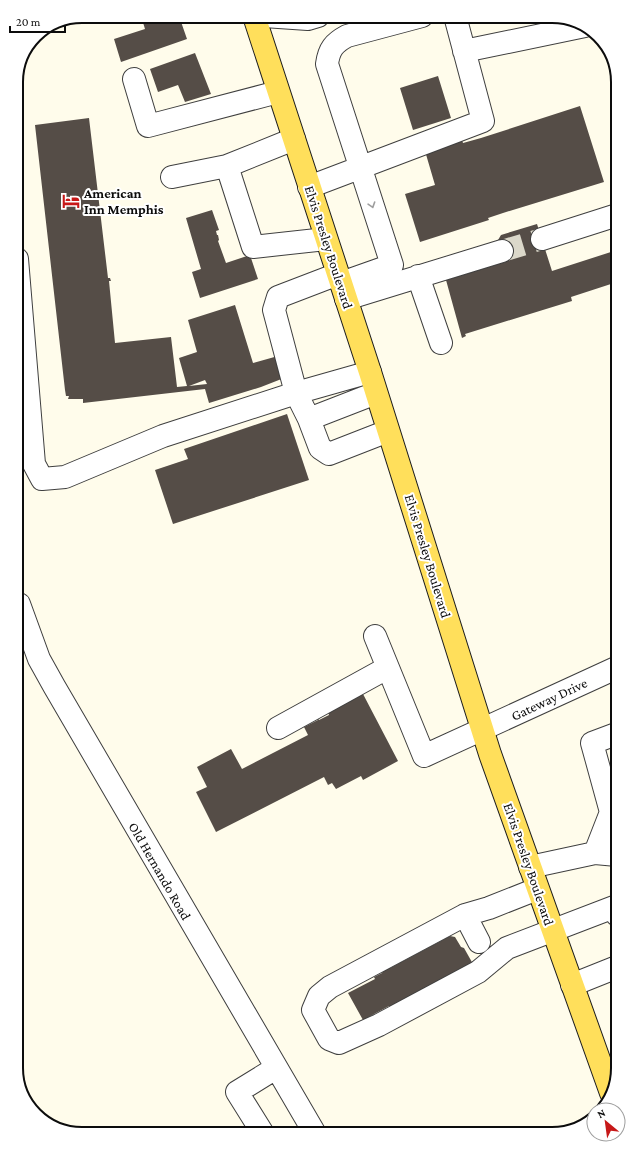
<svg xmlns="http://www.w3.org/2000/svg" width="634" height="1150" font-family="'Crimson Pro',serif">
<style>
.building{fill:#554d47;fill-rule:evenodd}
.lines{fill:none;stroke-linecap:round;stroke-linejoin:round}
.minor-tunnel{stroke:#dbd8ca;stroke-width:22;stroke-dasharray:22 11;stroke-linecap:butt}
.minor-casing{stroke:#3f3f3f;stroke-width:24}
.major-casing{stroke:#1d1d1d;stroke-width:24}
.minor{stroke:#fff;stroke-width:22}
.major{stroke:#ffdf5b;stroke-width:22}
.oneway{stroke:#9e9e9e}
.labels{text-anchor:middle;dominant-baseline:central;stroke-width:4;stroke-linejoin:round;paint-order:stroke}
.poi-label{font-size:14px;font-weight:bold;fill:#0c0c0c;stroke:#fff;text-anchor:start}
.street-label{font-size:14px;fill:#0c0c0c;stroke:#fff}
.rim{fill:none;stroke:#0c0c0c;stroke-width:2}
</style>
<rect width="100%" height="100%" fill="#fffceb"/>
<path class="building" d="M 141,16 L 179,16 L 187,39 L 121,62 L 114,39 L 145,29 Z
M 195,53 L 211,94 L 185,102 L 178,85 L 158,92 L 150,69 Z
M 438,76 L 451,118 L 413,130 L 400,88 Z
M 580,106 L 604,182 L 503,213 L 488,218 L 489,220 L 420,242 L 405,194 L 435,185 L 425,151 L 462,140 L 463,143 L 481,138 Z
M 89,118 L 108,278 L 110,278 L 111,281 L 109,281 L 115,343 L 171,337 L 177,387 L 187,386 L 179,358 L 197,352 L 188,320 L 235,305 L 253,363 L 278,356 L 284,378 L 261,387 L 209,403 L 205,389 L 83,403 L 83,399 L 68,399 L 69,396 L 66,396 L 65,390 L 35,125 ZM 205,380 L 207,384 L 189,386 Z
M 212,210 L 219,230 L 216,231 L 217,235 L 216,235 L 218,235 L 219,240 L 218,241 L 226,263 L 250,255 L 258,279 L 200,298 L 192,272 L 201,269 L 186,218 Z
M 537,224 L 552,271 L 614,251 L 614,283 L 571,297 L 572,301 L 465,334 L 466,336 L 462,338 L 446,280 L 505,262 L 498,240 L 501,235 Z
M 287,414 L 309,480 L 173,524 L 155,470 L 188,459 L 184,449 Z
M 363,694 L 398,761 L 363,780 L 361,776 L 336,789 L 332,783 L 328,785 L 324,777 L 216,832 L 196,792 L 207,787 L 197,767 L 231,749 L 242,769 L 308,735 L 304,727 L 318,720 L 316,716 L 319,720 L 329,715 L 328,712 Z
M 450,936 L 455,937 L 461,947 L 464,948 L 473,964 L 390,1009 L 389,1006 L 363,1020 L 348,993 L 375,979 L 374,977 L 382,973 L 384,968 L 390,968 Z"/>
<g class="lines">
<path class="minor-tunnel" d="M 502,251 L 542,239"/>
<g class="minor-casing">
<path id="minor" d="M 264,16 L 308,19 L 318,16
M 464,51 L 585,26
M 134,79 L 148,126 L 278,92
M 294,139 L 227,166 L 253,247 L 326,239
M 172,177 L 227,166
M 309,187 L 483,121 L 455,16
M 542,239 L 614,216
M 17,259 L 34,464 L 42,479 L 65,477 L 163,436 L 296,393 L 370,372
M 418,276 L 441,343
M 341,283 L 392,265 L 327,64 C 329,49 334,43 347,36 L 422,16
M 346,299 L 502,251
M 376,393 L 309,419 L 320,448 L 329,454 L 388,431
M 309,419 L 296,393 L 274,310 L 278,297 L 338,274
M 19,604 L 39,659 L 54,686 L 314,1132
M 375,636 L 424,756 L 616,668
M 278,728 L 387,668
M 595,853 L 611,812 L 592,743 L 616,734
M 530,867 L 595,853 L 617,855
M 537,889 L 489,908 L 465,915 L 330,987 L 319,996 L 313,1010 L 329,1039 L 339,1043 L 379,1025 L 478,972 L 507,948 L 614,907 L 617,915
M 465,915 L 479,942
M 572,985 L 617,967
M 262,1132 L 237,1092 L 276,1068"/>
</g>
<g class="major-casing">
<path id="major" d="M 254,16 L 370,372 L 490,754 L 611,1093"/>
</g>
<use href="#minor" class="minor"/>
<use href="#major" class="major"/>
</g>
<defs><path id="oneway-chevron" d="M-2-3.5L2.5 0L-2 3.5" fill="none" stroke-width="1.6" stroke-linecap="round" stroke-linejoin="round"/></defs>
<use class="oneway" href="#oneway-chevron" transform="translate(372 205) rotate(72)"/>
<defs>
<g id="hotel-bare" transform="scale(1.38)"><path d="M-6-4.5h1.5V1H6V5H4.5V3h-9V5H-6ZM-4 0a1.8 1.8 0 1 1 3.6 0ZM.5 0V-2.5h3Q6-2.5 6 0Z" fill="#c71818" stroke="#fff" stroke-width="2.5" paint-order="stroke"/></g>
</defs>
<g fill-rule="evenodd">
<use href="#hotel-bare" x="71" y="201"/>
</g>
<g class="labels">
<g class="poi-label">
<text x="84" y="193">American<tspan x="84" dy="16">Inn Memphis</tspan></text>
</g>
<g class="street-label">
<text transform="translate(329 247) rotate(72)">Elvis Presley Boulevard</text>
<text transform="translate(428 556) rotate(73)">Elvis Presley Boulevard</text>
<text transform="translate(549 699) rotate(-25)">Gateway Drive</text>
<text transform="translate(529 864) rotate(71)">Elvis Presley Boulevard</text>
<text transform="translate(160 871) rotate(60)">Old Hernando Road</text>
</g>
</g>
<path d="M0 0H634V1150H0ZM82 23H552A59 59 0 0 1 611 82V1068A59 59 0 0 1 552 1127H82A59 59 0 0 1 23 1068V82A59 59 0 0 1 82 23Z" fill="#fff" fill-rule="evenodd"/>
<path class="rim" d="M82 23H552A59 59 0 0 1 611 82V1068A59 59 0 0 1 552 1127H82A59 59 0 0 1 23 1068V82A59 59 0 0 1 82 23Z"/>
<g transform="translate(606 1122) rotate(331)"><circle r="19" fill="#ffffff" stroke="#9e9e9e"/>
<path d="M0-3L7 15L0 10L-7 15Z" fill="#c71818"/>
<text y="-6" font-size="11" font-weight="bold" text-anchor="middle" fill="#0c0c0c">N</text>
</g>
<path d="M10 26v6h55v-6" fill="none" stroke="#0c0c0c" stroke-width="2"/>
<text x="16" y="26" font-size="12" fill="#0c0c0c" stroke="#ffffff" stroke-width="3" paint-order="stroke">20 m</text>
</svg>
